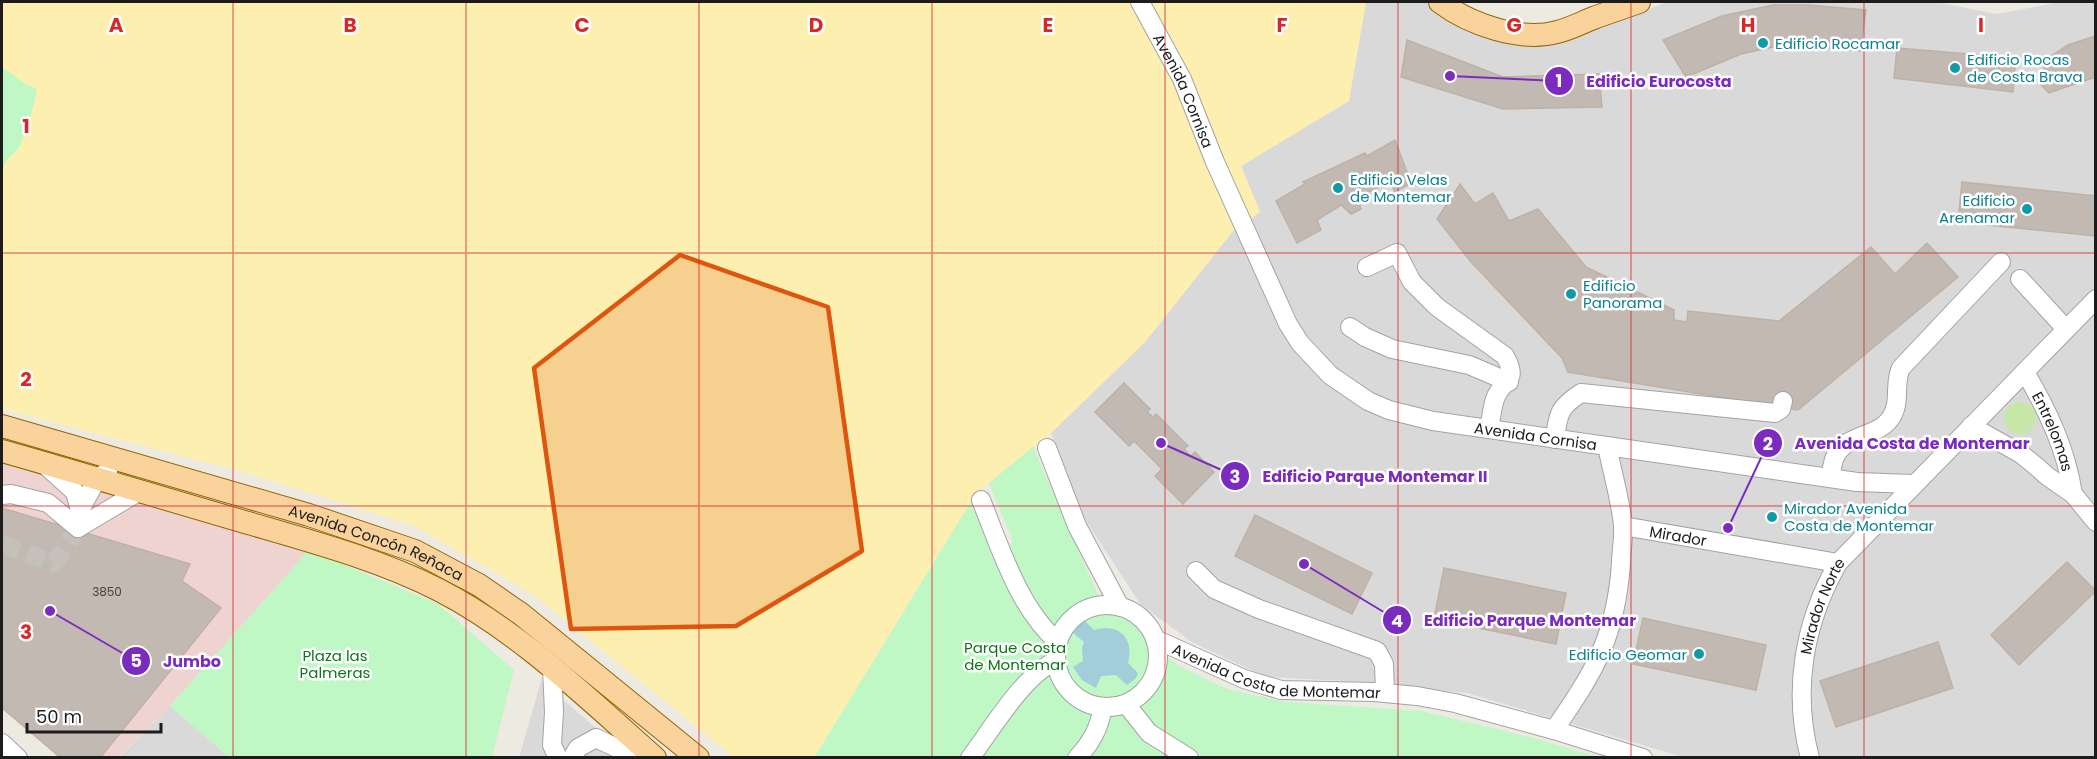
<svg xmlns="http://www.w3.org/2000/svg" width="2097" height="759" font-family="Poppins,sans-serif">
<style>
.residential{fill:#dad9d9}
.commercial{fill:#eed3d1}
.grass{fill:#c6e7a8}
.sand{fill:#fdefb0}
.park{fill:#bff7c5}
.water{fill:#a3cdda}
.building{fill:#c2b9b2;stroke:#bfb1a5;stroke-width:1.5}
.lines{fill:none;stroke-linecap:round;stroke-linejoin:round}
.minor-tunnel{stroke:#c3c1ba;stroke-width:18;stroke-dasharray:18 9;stroke-linecap:butt}
.minor-casing{stroke:#a3a3a3;stroke-width:20}
.major-casing{stroke:#916504;stroke-width:24}
.minor{stroke:#fff;stroke-width:18}
.major{stroke:#f9d39b;stroke-width:22}
.marked{fill:#de560d;fill-opacity:0.2;stroke:#de560d;stroke-width:4.5;stroke-linejoin:round}
.grid{fill:none;stroke:#d62828;stroke-width:1.5;stroke-opacity:0.55}
.culture-dot{fill:#0f9aa8;stroke:#fff;stroke-width:2}
.labels{text-anchor:middle;dominant-baseline:central;stroke-width:5;stroke-linejoin:round;paint-order:stroke}
.number-label{font-size:12px;fill:#464342}
.culture-label{font-size:15px;fill:#0d838f;stroke:#fff;text-anchor:start}
.street-label{font-size:15px;fill:#1c1c1c;stroke:#fff}
.park-label{font-size:15px;fill:#0e7719;stroke:#fff}
.grid-label{font-size:20px;text-anchor:middle;font-weight:bold;fill:#d62828;stroke:#fff;stroke-width:5;stroke-linejoin:round;paint-order:stroke}
.leader{fill:none;stroke:#7b2cbf;stroke-width:2}
.callout-dot{fill:#7b2cbf;stroke:#fff;stroke-width:2}
.mark-label{font-size:18px;text-anchor:middle;font-weight:bold;fill:#fff}
.callout-label{font-size:16px;text-anchor:middle;font-weight:bold;fill:#7b2cbf;stroke:#fff;stroke-width:5;stroke-linejoin:round;paint-order:stroke}
</style>
<rect width="100%" height="100%" fill="#edeae2"/>
<path class="residential" d="M 1366,2 L 1427,2 L 1437,9 L 1487,37 L 1625,18 L 1667,2 L 1935,2 L 1997,14 L 2060,2 L 2095,2 L 2095,757 L 1683,757 L 1467,693 L 1348,681 L 1265,677 L 1192,642 L 1141,605 L 1084,518 L 1051,433 L 1145,342 L 1233,231 L 1260,212 L 1241,166 L 1348,101 Z
M 541,681 L 630,757 L 519,758 Z
M 170,706 L 229,757 L 119,758 Z"/>
<path class="commercial" d="M 2,464 L 309,550 L 170,706 L 119,757 L 61,757 L 2,708 Z"/>
<path class="grass" d="M2004 418a16 16 0 1 1 32 0a16 16 0 1 1-32 0Z"/>
<path class="sand" d="M 2,2 L 1366,2 L 1349,101 L 1241,166 L 1260,212 L 1233,231 L 1145,342 L 1051,433 L 976,493 L 814,758 L 734,757 L 534,595 L 412,525 L 247,473 L 2,409 Z"/>
<path class="park" d="M 2,67 L 26,84 L 37,89 C 34,107 28,126 21,143 C 15,157 5,155 2,173 Z
M 1033,447 L 1099,597 L 1139,624 L 1149,646 L 1185,669 L 1227,689 L 1286,702 L 1421,711 L 1533,738 L 1598,757 L 814,758 L 972,500 L 1000,555 L 1013,541 L 989,483 Z
M 309,550 L 438,604 L 514,670 L 492,757 L 229,757 L 170,706 Z"/>
<path class="water" d="M 1084,620 L 1094,630 C 1118,622 1135,638 1128,663 L 1138,673 L 1136,678 L 1127,685 L 1116,675 L 1101,676 L 1096,688 L 1082,680 L 1073,667 L 1083,661 L 1082,648 L 1084,642 L 1073,633 Z"/>
<path class="building" d="M 1773,5 L 1808,5 L 1866,10 L 1860,51 L 1808,46 L 1778,46 L 1741,54 L 1686,77 L 1663,40 L 1722,16 Z
M 2095,36 L 2096,77 L 2049,93 L 2041,85 L 2045,60 L 2068,45 Z
M 1407,40 L 1503,77 L 1599,74 L 1602,107 L 1503,109 L 1401,77 Z
M 1897,48 L 2016,58 L 2013,92 L 1894,78 Z
M 1395,140 L 1411,183 L 1395,192 L 1390,182 L 1358,197 L 1361,209 L 1351,214 L 1341,205 L 1317,220 L 1321,230 L 1297,243 L 1276,201 L 1305,184 L 1303,182 L 1365,153 L 1367,156 Z
M 1962,182 L 2096,196 L 2095,236 L 1958,222 Z
M 1460,184 L 1475,204 L 1493,193 L 1509,221 L 1538,209 L 1586,267 L 1674,310 L 1674,320 L 1687,322 L 1688,311 L 1779,321 L 1871,247 L 1895,274 L 1927,243 L 1958,277 L 1798,410 L 1568,372 L 1562,358 L 1471,262 L 1437,219 Z
M 1124,383 L 1150,409 L 1147,412 L 1153,417 L 1156,414 L 1188,446 L 1184,449 L 1191,456 L 1195,452 L 1214,472 L 1183,504 L 1155,476 L 1162,469 L 1134,441 L 1129,446 L 1095,412 Z
M 2,508 L 190,564 L 182,581 L 221,608 L 100,758 L 61,758 L 2,708 Z
M 1255,515 L 1372,573 L 1352,614 L 1235,556 Z
M 2067,562 L 2096,591 L 2019,665 L 1991,635 Z
M 1444,568 L 1566,593 L 1556,644 L 1434,619 Z
M 1643,618 L 1766,645 L 1756,690 L 1633,664 Z
M 1938,642 L 1953,688 L 1836,727 L 1820,681 Z"/>
<g class="lines">
<path class="minor-tunnel" d="M 2,544 L 54,563 L 78,528"/>
<g class="minor-casing">
<g id="minor">
<path id="s1" d="M 1140,2 L 1182,79 L 1215,162 L 1288,324 L 1300,343 L 1330,375 L 1368,401 L 1389,410 L 1433,421 L 1857,482 L 1913,484"/>
<path d="M 1367,267 L 1397,253 L 1412,282 L 1437,307 L 1505,356 C 1520,383 1502,379 1495,399 C 1492,408 1491,419 1489,429"/>
<path d="M 2020,279 L 2066,329"/>
<path d="M 1350,327 L 1365,337 L 1392,349 L 1469,365 L 1509,382"/>
<path id="s2" d="M 2025,372 C 2048,411 2066,449 2073,494"/>
<path d="M 1971,426 L 2021,454 L 2037,467 L 2047,476 L 2073,494 L 2096,522"/>
<path d="M 1555,439 C 1558,414 1559,407 1581,393 L 1775,413 L 1781,409 L 1783,401"/>
<path d="M 1047,448 L 1077,526 L 1120,607"/>
<path d="M 44,464 L 75,492 L 81,514"/>
<path d="M 1830,478 C 1832,471 1832,461 1836,455 C 1847,434 1877,437 1890,419 C 1902,403 1893,384 1901,368 L 2001,262"/>
<path d="M 2,495 L 11,494 L 48,503 L 78,528"/>
<path d="M 981,500 C 1000,547 1019,609 1058,642"/>
<path d="M 80,510 L 97,479 L 108,471"/>
<path id="s3" d="M 1623,526 L 1838,563"/>
<path d="M 78,528 L 140,491"/>
<path d="M 1196,571 L 1214,589 L 1259,609 L 1377,651 L 1384,664 L 1385,693"/>
<circle cx="1107" cy="656" r="51"/>
<path id="s4" d="M 1155,639 L 1244,679 L 1281,690 L 1374,692 L 1417,696 L 1455,703 L 1554,730 L 1643,758"/>
<path d="M 552,669 L 554,712 L 552,745 L 558,758"/>
<path d="M 1126,704 L 1149,733 L 1189,758"/>
<path d="M 1554,730 C 1595,671 1616,636 1621,563 C 1621,551 1624,538 1623,526 C 1621,502 1612,471 1607,446"/>
<path d="M 2,743 L 18,758"/>
<path d="M 572,758 L 578,748 L 596,738 L 617,748 L 650,753"/>
<path d="M 970,758 C 992,729 1024,674 1056,661"/>
<path d="M 1077,758 C 1092,742 1099,728 1103,707"/>
<path id="s5" d="M 1810,758 C 1792,690 1804,623 1838,563 L 2096,299"/>
</g>
</g>
<g class="major-casing">
<g id="major">
<path d="M 1440,2 C 1469,24 1520,42 1557,32 C 1570,29 1583,22 1596,17 C 1610,12 1625,7 1639,2"/>
<path id="s6" d="M 2,426 L 309,515 L 415,551 L 479,585 L 521,614 L 698,758"/>
<path d="M 2,451 C 80,473 159,497 238,520 C 306,540 376,558 439,590 C 519,631 588,699 655,758"/>
</g>
</g>
<use href="#minor" class="minor"/>
<use href="#major" class="major"/>
</g>
<path class="marked" d="M 680,255 L 828,307 L 862,551 L 736,626 L 571,629 L 534,368 Z"/>
<path class="grid" d="M 233,2 L 233,758M 466,2 L 466,758M 699,2 L 699,758M 932,2 L 932,758M 1165,2 L 1165,758M 1398,2 L 1398,758M 1631,2 L 1631,758M 1864,2 L 1864,758M 2,253 L 2096,253M 2,506 L 2096,506"/>
<g class="culture-dot">
<circle cx="1763" cy="43" r="6"/>
<circle cx="1955" cy="68" r="6"/>
<circle cx="1338" cy="188" r="6"/>
<circle cx="2027" cy="209" r="6"/>
<circle cx="1571" cy="294" r="6"/>
<circle cx="1772" cy="517" r="6"/>
<circle cx="1699" cy="654" r="6"/>
</g>
<g class="labels">
<g class="number-label">
<text x="107" y="591">3850</text>
</g>
<g class="culture-label">
<text x="1775" y="43">Edificio Rocamar</text>
<text x="1967" y="59">Edificio Rocas<tspan x="1967" dy="17">de Costa Brava</tspan></text>
<text x="1350" y="179">Edificio Velas<tspan x="1350" dy="17">de Montemar</tspan></text>
<text x="2015" y="200" text-anchor="end">Edificio<tspan x="2015" dy="17">Arenamar</tspan></text>
<text x="1583" y="285">Edificio<tspan x="1583" dy="17">Panorama</tspan></text>
<text x="1784" y="508">Mirador Avenida<tspan x="1784" dy="17">Costa de Montemar</tspan></text>
<text x="1687" y="654" text-anchor="end">Edificio Geomar</text>
</g>
<g class="street-label">
<text stroke="none"><textPath href="#s1" startOffset="99">Avenida Cornisa</textPath></text>
<text stroke="none"><textPath href="#s2" startOffset="66">Entrelomas</textPath></text>
<text stroke="none"><textPath href="#s1" startOffset="639">Avenida Cornisa</textPath></text>
<text stroke="none"><textPath href="#s3" startOffset="56">Mirador</textPath></text>
<text stroke="none"><textPath href="#s6" startOffset="392">Avenida Concón Reñaca</textPath></text>
<text stroke="none"><textPath href="#s5" startOffset="156">Mirador Norte</textPath></text>
<text stroke="none"><textPath href="#s4" startOffset="128">Avenida Costa de Montemar</textPath></text>
</g>
<g class="park-label">
<text x="1015" y="647">Parque Costa<tspan x="1015" dy="17">de Montemar</tspan></text>
<text x="335" y="655">Plaza las<tspan x="335" dy="17">Palmeras</tspan></text>
</g>
</g>
<g class="grid-label">
<text x="116" y="32">A</text>
<text x="350" y="32">B</text>
<text x="582" y="32">C</text>
<text x="816" y="32">D</text>
<text x="1048" y="32">E</text>
<text x="1282" y="32">F</text>
<text x="1514" y="32">G</text>
<text x="1748" y="32">H</text>
<text x="1981" y="32">I</text>
<text x="26" y="133">1</text>
<text x="26" y="386">2</text>
<text x="26" y="639">3</text>
</g>
<path class="leader" d="M1450 76L1559 81M1728 528L1768 443M1161 443L1235 476M1304 564L1397 620M50 611L136 661"/>
<g class="callout-dot">
<circle cx="1450" cy="76" r="6"/>
<circle cx="1728" cy="528" r="6"/>
<circle cx="1161" cy="443" r="6"/>
<circle cx="1304" cy="564" r="6"/>
<circle cx="50" cy="611" r="6"/>
<circle cx="1559" cy="81" r="15"/>
<circle cx="1768" cy="443" r="15"/>
<circle cx="1235" cy="476" r="15"/>
<circle cx="1397" cy="620" r="15"/>
<circle cx="136" cy="661" r="15"/>
</g>
<g class="mark-label">
<text x="1559" y="87">1</text>
<text x="1768" y="450">2</text>
<text x="1235" y="483">3</text>
<text x="1397" y="627">4</text>
<text x="136" y="667">5</text>
</g>
<g class="callout-label">
<text x="1659" y="87">Edificio Eurocosta</text>
<text x="1912" y="449">Avenida Costa de Montemar</text>
<text x="1375" y="482">Edificio Parque Montemar II</text>
<text x="1530" y="626">Edificio Parque Montemar</text>
<text x="192" y="667">Jumbo</text>
</g>
<rect width="2097" height="759" fill="none" stroke="#1c1c1c" stroke-width="6"/>
<path d="M27 723v9h134v-9" fill="none" stroke="#1c1c1c" stroke-width="3"/>
<text x="36" y="723" font-size="18" fill="#1c1c1c" stroke="#ffffff" stroke-width="4.5" paint-order="stroke">50 m</text>
</svg>
